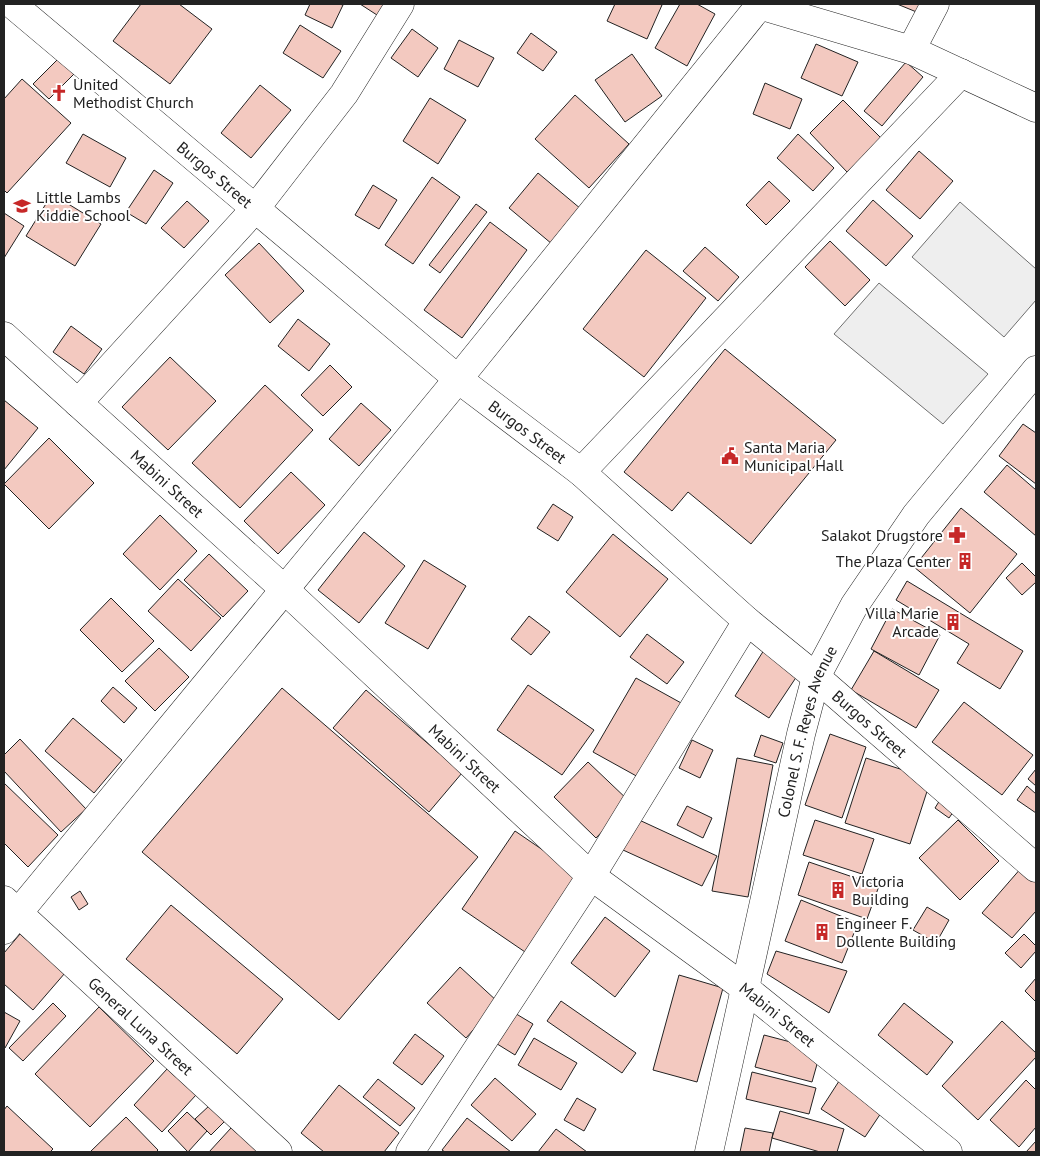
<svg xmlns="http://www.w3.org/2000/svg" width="1040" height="1156" font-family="'PT Sans',sans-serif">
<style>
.green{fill:#eee;stroke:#6f6f6f}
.building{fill:#f3c9c0;stroke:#222}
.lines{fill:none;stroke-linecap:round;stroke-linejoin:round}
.street-casing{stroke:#222;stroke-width:29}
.secondary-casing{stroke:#222;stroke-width:29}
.street{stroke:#fff;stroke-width:28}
.secondary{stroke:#fff;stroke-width:28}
.labels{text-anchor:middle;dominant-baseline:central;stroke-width:4;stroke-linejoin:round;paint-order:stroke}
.poi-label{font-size:16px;fill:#222;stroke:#fff;text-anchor:start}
.street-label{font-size:16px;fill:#222;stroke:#fff}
</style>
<rect width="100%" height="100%" fill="#fff"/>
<path class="green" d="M 960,202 L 1036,269 L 1036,300 L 1004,337 L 912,257 Z
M 879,283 L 988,374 L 943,424 L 834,334 Z"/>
<path class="building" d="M 141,4 L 179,4 L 212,29 L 170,84 L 113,41 Z
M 310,4 L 339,4 L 343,5 L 332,28 L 305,15 Z
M 360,4 L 384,4 L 377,15 Z
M 615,4 L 659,4 L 662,5 L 647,39 L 607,21 Z
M 680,4 L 697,4 L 715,14 L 687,66 L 655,48 Z
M 897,4 L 923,4 L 919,13 Z
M 300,25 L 341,51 L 323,78 L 283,53 Z
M 412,29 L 438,48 L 418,77 L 391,58 Z
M 531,33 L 557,52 L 543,71 L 517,53 Z
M 459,40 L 494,58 L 478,87 L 444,69 Z
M 816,44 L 858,62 L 842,96 L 801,78 Z
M 632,54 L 662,96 L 625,122 L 595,80 Z
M 60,57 L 75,73 L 49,99 L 33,84 Z
M 906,62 L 923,77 L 882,126 L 864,111 Z
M 22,79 L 71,123 L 7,193 L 4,190 L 4,99 Z
M 765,83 L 802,99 L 790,129 L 753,114 Z
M 260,85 L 291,110 L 251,158 L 221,133 Z
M 575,95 L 629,144 L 589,188 L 535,139 Z
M 430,98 L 466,120 L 438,164 L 403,141 Z
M 843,100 L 881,138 L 847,172 L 810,133 Z
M 83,134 L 126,158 L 110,187 L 66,163 Z
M 798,134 L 834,168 L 813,191 L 777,158 Z
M 919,151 L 953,181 L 920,219 L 886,190 Z
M 154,170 L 173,183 L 146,224 L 126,212 Z
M 538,173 L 581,209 L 552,244 L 509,208 Z
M 432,177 L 460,197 L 413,264 L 385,245 Z
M 769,181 L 790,201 L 766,225 L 746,205 Z
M 373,185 L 397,200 L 379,229 L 355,215 Z
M 52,194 L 101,224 L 75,266 L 26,236 Z
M 873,200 L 913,236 L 886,266 L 846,231 Z
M 187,201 L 209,221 L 184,248 L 161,228 Z
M 476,204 L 487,212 L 440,273 L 429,265 Z
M 4,213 L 24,226 L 4,258 Z
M 490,222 L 527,250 L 462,338 L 424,310 Z
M 830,241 L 870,280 L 845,306 L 805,267 Z
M 259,243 L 304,291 L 270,323 L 225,275 Z
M 705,247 L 739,277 L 718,301 L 683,271 Z
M 646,250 L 706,298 L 644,377 L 583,329 Z
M 298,319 L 330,344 L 309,371 L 278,346 Z
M 71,326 L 102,349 L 84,374 L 53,352 Z
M 725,349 L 836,440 L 751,544 L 688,492 L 672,511 L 624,472 Z
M 170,357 L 216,401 L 168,450 L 122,407 Z
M 330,365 L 352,387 L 323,416 L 301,395 Z
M 265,385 L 313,430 L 240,508 L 192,463 Z
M 4,400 L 38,428 L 4,470 Z
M 361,403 L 391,430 L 359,466 L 329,439 Z
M 1023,424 L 1036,433 L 1036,484 L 999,456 Z
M 49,438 L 94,483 L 49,529 L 4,484 Z
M 1007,465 L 1036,490 L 1036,536 L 984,492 Z
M 291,472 L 325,505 L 278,554 L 244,521 Z
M 553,504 L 573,517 L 558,541 L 537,528 Z
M 961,508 L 1017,554 L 970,613 L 914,567 Z
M 160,515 L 197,551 L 160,590 L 123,554 Z
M 364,532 L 405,566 L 359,623 L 318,590 Z
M 613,534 L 668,579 L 620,637 L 566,592 Z
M 209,554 L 248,591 L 223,617 L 184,580 Z
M 424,560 L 466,586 L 428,649 L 385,623 Z
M 1022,563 L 1036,577 L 1036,582 L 1022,595 L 1006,578 Z
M 178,579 L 221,618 L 191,651 L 148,611 Z
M 907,581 L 1023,651 L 1000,689 L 957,663 L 969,644 L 896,600 Z
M 111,598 L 154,641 L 122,672 L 80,630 Z
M 892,609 L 940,635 L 919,675 L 871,649 Z
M 529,616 L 550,632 L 531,655 L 511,639 Z
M 647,634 L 684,662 L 667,684 L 630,657 Z
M 159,648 L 189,677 L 155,711 L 125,681 Z
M 764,650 L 799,673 L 769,718 L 735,696 Z
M 874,651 L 939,690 L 916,728 L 851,690 Z
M 636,678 L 683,704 L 640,778 L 593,752 Z
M 528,685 L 594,730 L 562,775 L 497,730 Z
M 113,687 L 137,708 L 124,723 L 101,701 Z
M 282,688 L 478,857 L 339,1020 L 142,852 Z
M 366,690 L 462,773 L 429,812 L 333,728 Z
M 964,702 L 1033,755 L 1002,795 L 932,742 Z
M 73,718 L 122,760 L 94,793 L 45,751 Z
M 830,734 L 866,747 L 842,818 L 805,805 Z
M 761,735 L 783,743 L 776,763 L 754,756 Z
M 20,739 L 86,809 L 61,832 L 4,771 L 4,755 Z
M 692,740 L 713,750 L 700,778 L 679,768 Z
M 737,758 L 773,765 L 748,897 L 712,891 Z
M 866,758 L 931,779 L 910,844 L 845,823 Z
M 588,762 L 630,802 L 596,838 L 554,797 Z
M 1036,769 L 1036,786 L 1028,779 Z
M 4,783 L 58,835 L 28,867 L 4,843 Z
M 1027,786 L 1036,794 L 1036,813 L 1017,800 Z
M 943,795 L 958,805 L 949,818 L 935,808 Z
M 687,806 L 712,818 L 703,838 L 677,825 Z
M 637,819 L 717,856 L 702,886 L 623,850 Z
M 815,820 L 874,839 L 862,874 L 803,855 Z
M 958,820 L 999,861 L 960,900 L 919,858 Z
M 515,831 L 581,876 L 528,954 L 462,909 Z
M 809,862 L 879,886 L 867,919 L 798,895 Z
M 1022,867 L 1036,879 L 1036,911 L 1012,938 L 982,913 Z
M 80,891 L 88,904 L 79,910 L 71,897 Z
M 801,900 L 858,923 L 842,963 L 785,941 Z
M 171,905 L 283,999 L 237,1054 L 126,959 Z
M 927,907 L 949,920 L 936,943 L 913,930 Z
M 605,917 L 650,951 L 615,997 L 571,963 Z
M 20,934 L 65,973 L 33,1010 L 4,984 L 4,953 Z
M 1024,934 L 1036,946 L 1036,951 L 1021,968 L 1005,953 Z
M 776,951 L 847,971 L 829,1013 L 767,974 Z
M 460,967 L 498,1002 L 466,1038 L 427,1003 Z
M 679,975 L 723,988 L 697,1082 L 653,1070 Z
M 1036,978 L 1036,1002 L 1025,991 Z
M 561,1001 L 636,1053 L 622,1073 L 547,1021 Z
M 53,1003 L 66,1016 L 23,1061 L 9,1048 Z
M 904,1003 L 953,1042 L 927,1075 L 878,1035 Z
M 99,1007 L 154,1061 L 90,1127 L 35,1074 Z
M 4,1012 L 20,1021 L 5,1048 L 4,1047 Z
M 513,1012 L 533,1024 L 515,1055 L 494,1042 Z
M 1002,1021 L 1036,1053 L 1036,1057 L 978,1120 L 942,1086 Z
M 415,1034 L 444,1056 L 422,1085 L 393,1063 Z
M 764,1035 L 821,1050 L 812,1082 L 755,1067 Z
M 534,1038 L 577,1063 L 561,1090 L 518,1065 Z
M 167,1069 L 196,1095 L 162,1132 L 134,1105 Z
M 752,1072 L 816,1088 L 809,1114 L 746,1099 Z
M 495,1078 L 536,1114 L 512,1141 L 471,1105 Z
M 841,1078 L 885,1107 L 865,1137 L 821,1109 Z
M 378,1079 L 415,1108 L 400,1126 L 363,1097 Z
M 1026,1080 L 1036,1090 L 1036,1127 L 1019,1147 L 990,1120 Z
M 339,1085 L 399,1133 L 384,1152 L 324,1152 L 301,1133 Z
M 577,1098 L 596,1109 L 584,1131 L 564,1120 Z
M 210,1105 L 225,1121 L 211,1135 L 195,1119 Z
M 7,1106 L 53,1149 L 50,1152 L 4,1152 L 4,1110 Z
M 780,1111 L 844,1129 L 837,1152 L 820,1152 L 772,1138 Z
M 187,1112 L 207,1131 L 188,1152 L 168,1131 Z
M 126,1117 L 158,1150 L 156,1152 L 90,1152 Z
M 467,1118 L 511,1152 L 445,1152 L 442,1150 Z
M 231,1128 L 259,1152 L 209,1152 Z
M 745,1128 L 773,1133 L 769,1152 L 740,1152 Z
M 556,1129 L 587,1152 L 538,1152 Z
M 1036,1141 L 1036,1152 L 1026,1152 Z"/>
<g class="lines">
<g class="street-casing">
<g id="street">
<path id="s1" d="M 12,4 L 458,379 L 581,472 L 747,621 L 816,677 L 1036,868"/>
<path d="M 911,50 L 935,4"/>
<path id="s2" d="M 4,336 L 285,590 L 591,876 L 746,989 L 948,1152"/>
<path d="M 78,403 L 255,209 L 344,94 L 400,4"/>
<path d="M 581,472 L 961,73"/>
<path id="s3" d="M 4,900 L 278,1152"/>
<path d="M 4,930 L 458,379 L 760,5"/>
<path d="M 410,1152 L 591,876 L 747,621"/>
</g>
</g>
<g class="secondary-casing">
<g id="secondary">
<path d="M 756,4 L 911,50 L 1036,108"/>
<path id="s4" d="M 709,1152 L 801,734 L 816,677 L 854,606 L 916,515 L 1036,370"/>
</g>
</g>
<use href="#street" class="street"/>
<use href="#secondary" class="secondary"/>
</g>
<defs>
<g id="church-bare" transform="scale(1.35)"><path d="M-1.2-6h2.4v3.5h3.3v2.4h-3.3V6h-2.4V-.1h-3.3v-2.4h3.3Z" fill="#c62828" stroke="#fff" stroke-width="2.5" paint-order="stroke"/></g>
<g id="school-bare" transform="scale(1.35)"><path d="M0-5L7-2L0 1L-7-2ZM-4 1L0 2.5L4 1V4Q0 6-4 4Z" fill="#c62828" stroke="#fff" stroke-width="2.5" paint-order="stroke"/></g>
<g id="civic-bare" transform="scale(1.35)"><path d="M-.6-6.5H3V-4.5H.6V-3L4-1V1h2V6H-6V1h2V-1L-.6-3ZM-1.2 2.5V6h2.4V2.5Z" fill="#c62828" stroke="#fff" stroke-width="2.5" paint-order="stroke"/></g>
<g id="pharmacy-bare" transform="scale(1.35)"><path d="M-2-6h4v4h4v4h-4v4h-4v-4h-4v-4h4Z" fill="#c62828" stroke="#fff" stroke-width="2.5" paint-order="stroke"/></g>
<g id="building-bare" transform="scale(1.35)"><path d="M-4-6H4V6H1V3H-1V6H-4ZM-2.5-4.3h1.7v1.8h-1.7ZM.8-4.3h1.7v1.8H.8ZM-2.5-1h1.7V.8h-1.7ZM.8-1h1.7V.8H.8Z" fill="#c62828" stroke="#fff" stroke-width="2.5" paint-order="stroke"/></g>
</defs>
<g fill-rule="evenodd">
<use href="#church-bare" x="59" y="93"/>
<use href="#school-bare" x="22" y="206"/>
<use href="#civic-bare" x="730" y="456"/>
<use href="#pharmacy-bare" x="957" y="535"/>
<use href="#building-bare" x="965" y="561"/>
<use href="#building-bare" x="953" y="622"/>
<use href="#building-bare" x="838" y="890"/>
<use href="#building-bare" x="822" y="932"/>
</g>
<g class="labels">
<g class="poi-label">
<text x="73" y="84">United<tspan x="73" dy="18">Methodist Church</tspan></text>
<text x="36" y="197">Little Lambs<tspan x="36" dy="18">Kiddie School</tspan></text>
<text x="744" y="447">Santa Maria<tspan x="744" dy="18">Municipal Hall</tspan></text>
<text x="943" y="535" text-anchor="end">Salakot Drugstore</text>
<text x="951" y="561" text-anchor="end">The Plaza Center</text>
<text x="939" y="613" text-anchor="end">Villa Marie<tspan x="939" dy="18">Arcade</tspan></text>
<text x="852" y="881">Victoria<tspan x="852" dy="18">Building</tspan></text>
<text x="836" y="923">Engineer F.<tspan x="836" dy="18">Dollente Building</tspan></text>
</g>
<g class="street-label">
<text stroke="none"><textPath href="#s1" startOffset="265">Burgos Street</textPath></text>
<text stroke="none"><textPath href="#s1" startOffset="670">Burgos Street</textPath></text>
<text stroke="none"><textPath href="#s2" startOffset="220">Mabini Street</textPath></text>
<text stroke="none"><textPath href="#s1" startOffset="1120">Burgos Street</textPath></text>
<text stroke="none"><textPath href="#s4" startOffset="432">Colonel S. F. Reyes Avenue</textPath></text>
<text stroke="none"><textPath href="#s2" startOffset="625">Mabini Street</textPath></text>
<text stroke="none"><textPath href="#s2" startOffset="1030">Mabini Street</textPath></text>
<text stroke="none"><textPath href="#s3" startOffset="186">General Luna Street</textPath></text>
</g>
</g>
<rect width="1040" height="1156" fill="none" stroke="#222222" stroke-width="10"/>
</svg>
